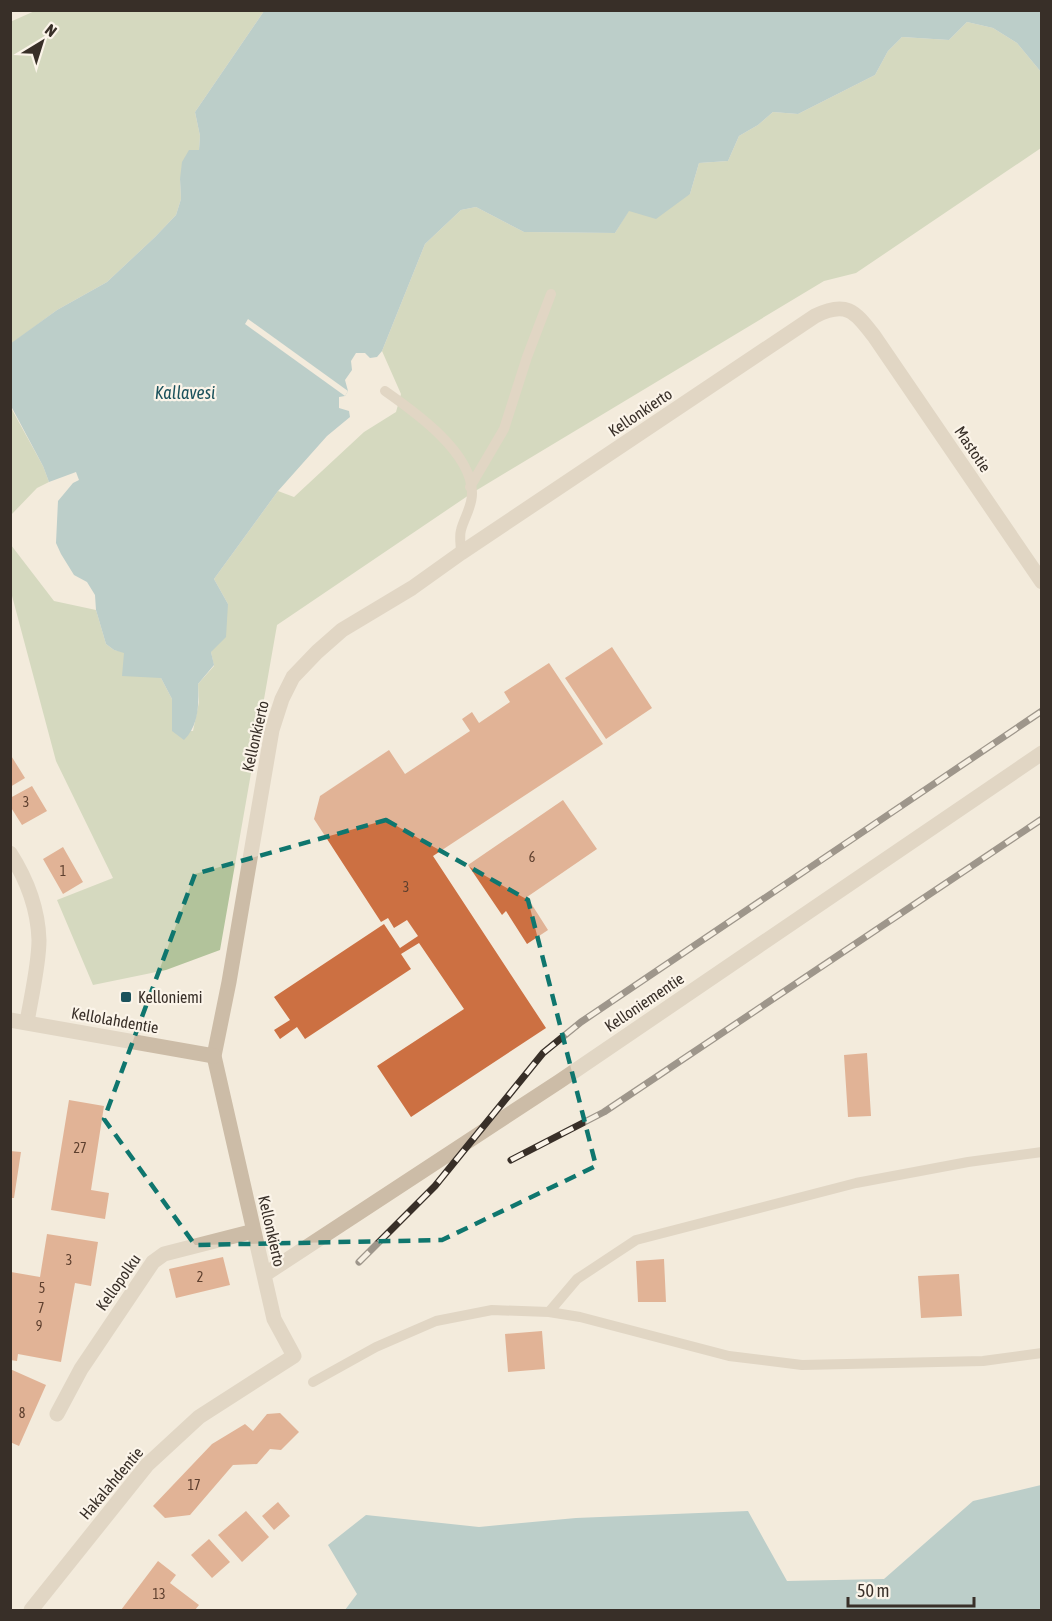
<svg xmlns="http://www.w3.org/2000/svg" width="1052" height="1621" font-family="'Asap Condensed',sans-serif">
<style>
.green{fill:#b2c39b}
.water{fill:#7aaab2}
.pier{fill:#f3ebdc}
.building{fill:#cc7042}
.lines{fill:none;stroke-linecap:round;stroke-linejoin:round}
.service{stroke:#ccbca7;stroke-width:10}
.minor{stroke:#ccbca7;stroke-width:15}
.tertiary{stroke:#ccbca7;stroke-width:15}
.rail-casing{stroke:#382f28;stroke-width:7}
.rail{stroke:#fbf4e9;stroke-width:4.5;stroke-dasharray:14;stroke-linecap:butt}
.marked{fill:none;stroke:#0f766e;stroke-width:4.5;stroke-dasharray:12 8;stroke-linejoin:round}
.poi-dot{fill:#1b525c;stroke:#fbf4e9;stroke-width:2}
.labels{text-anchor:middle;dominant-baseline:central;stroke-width:4.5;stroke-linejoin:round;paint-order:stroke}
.number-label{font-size:14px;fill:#5d3f2e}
.street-label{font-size:16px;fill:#382f28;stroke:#fbf4e9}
.poi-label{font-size:16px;fill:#382f28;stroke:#fbf4e9;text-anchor:start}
.water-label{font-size:18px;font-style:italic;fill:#1b525c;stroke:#fbf4e9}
</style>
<rect width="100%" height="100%" fill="#f3ebdc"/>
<path class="green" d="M 37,10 L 264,11 L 195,112 L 200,136 L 199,150 L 180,179 L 181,199 L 176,215 L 155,237 L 107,282 L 57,310 L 11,344 L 10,22 Z
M 967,22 L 993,28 L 1017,43 L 1041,72 L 1041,148 L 856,273 L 824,281 L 472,493 L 277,625 L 220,950 L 166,970 L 93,985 L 57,900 L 113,878 L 56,761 L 11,592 L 11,545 L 54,601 L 96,610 L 106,644 L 114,650 L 124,652 L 161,678 L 172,699 L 172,731 L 193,731 L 199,702 L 198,684 L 214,666 L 211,652 L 228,604 L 214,579 L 278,491 L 294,497 L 364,432 L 396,412 L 401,394 L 382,351 L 425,244 L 461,210 L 476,207 L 524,232 L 615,233 L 629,210 L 690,194 L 699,163 L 728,161 L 739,136 L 758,125 L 773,112 L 798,114 L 875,75 L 888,51 L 902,37 L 949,40 Z
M 10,406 L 43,466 L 49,482 L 37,488 L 11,515 Z"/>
<path class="water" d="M 264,11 L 1041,11 L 1041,72 L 1017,43 L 993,28 L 967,22 L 949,40 L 902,37 L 888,51 L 875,75 L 798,114 L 773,112 L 758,125 L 739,136 L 728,161 L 699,163 L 690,194 L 656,219 L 629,211 L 615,233 L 524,232 L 476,207 L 461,210 L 425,244 L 382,351 L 377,357 L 370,358 L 365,353 L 356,353 L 351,361 L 352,370 L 345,380 L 348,391 L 345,396 L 339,397 L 339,408 L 349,411 L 350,417 L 327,436 L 278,491 L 214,579 L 228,604 L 226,637 L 211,652 L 214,665 L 198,684 C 199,703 199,726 184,740 L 172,731 L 172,699 L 161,678 L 122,676 L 124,653 L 114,650 L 106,644 L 96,610 L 95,595 L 87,582 L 74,575 L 61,554 L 56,543 L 58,501 L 73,483 L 79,480 L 76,472 L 49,482 L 43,466 L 11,406 L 10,344 L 57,310 L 107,282 L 155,237 L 176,215 L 181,199 L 180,179 L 182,162 L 189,150 L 199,150 L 200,136 L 195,112 Z
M 1041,1485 L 1041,1610 L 345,1610 L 357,1594 L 328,1545 L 366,1515 L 479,1527 L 576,1518 L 748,1511 L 787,1581 L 884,1579 L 973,1501 Z"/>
<path class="pier" d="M 248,319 L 348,391 L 345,396 L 245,324 Z"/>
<path class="building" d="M 612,647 L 652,708 L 606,739 L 565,678 Z
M 549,663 L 603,744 L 433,856 L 546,1028 L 411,1117 L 377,1066 L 464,1009 L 419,943 L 401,954 L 411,969 L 305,1039 L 297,1027 L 280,1039 L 274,1030 L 290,1020 L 274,997 L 384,924 L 400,948 L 418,936 L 407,920 L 394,928 L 388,918 L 381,922 L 314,819 L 320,796 L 389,750 L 405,774 L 470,731 L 462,719 L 472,712 L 479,723 L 510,702 L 504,692 Z
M 10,754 L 25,778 L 10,787 Z
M 32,786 L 47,811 L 22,825 L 10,806 L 10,798 Z
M 563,800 L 597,849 L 527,897 L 548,930 L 527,944 L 506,911 L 502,915 L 468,865 Z
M 63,847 L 83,882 L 63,894 L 43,859 Z
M 867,1053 L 871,1116 L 848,1117 L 844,1055 Z
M 69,1100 L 104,1106 L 91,1190 L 109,1193 L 105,1219 L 51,1210 Z
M 10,1151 L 21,1152 L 14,1198 L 10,1198 Z
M 47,1234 L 98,1242 L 91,1286 L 75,1283 L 61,1362 L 18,1354 L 17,1361 L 10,1360 L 11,1272 L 40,1277 Z
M 223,1257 L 230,1285 L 176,1298 L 169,1269 Z
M 664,1259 L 666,1302 L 638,1302 L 636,1261 Z
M 959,1274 L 962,1316 L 921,1318 L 918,1276 Z
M 542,1331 L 545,1369 L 508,1372 L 505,1334 Z
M 10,1369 L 46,1385 L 19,1446 L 10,1442 Z
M 280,1413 L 299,1432 L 281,1450 L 270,1449 L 257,1464 L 233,1465 L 190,1515 L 165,1518 L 153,1506 L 212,1444 L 245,1424 L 253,1431 L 267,1414 Z
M 278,1502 L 290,1516 L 274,1530 L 262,1516 Z
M 246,1511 L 269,1537 L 242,1562 L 218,1535 Z
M 209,1539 L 230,1562 L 212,1578 L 191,1555 Z
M 158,1561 L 176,1575 L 170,1583 L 199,1605 L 195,1610 L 121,1610 Z"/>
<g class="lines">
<path class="service" d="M 385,391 C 415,412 473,453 472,494 C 472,507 464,518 461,530 C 459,537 461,545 461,553
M 470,487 L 504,429 L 527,357 L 551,294
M 549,1312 L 577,1279 L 636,1240 L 856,1183 L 968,1162 L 1042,1152
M 313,1382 L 376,1347 L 436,1321 L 492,1310 L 549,1312 L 580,1317 L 729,1356 L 802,1365 L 983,1361 L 1042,1353"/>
<path class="minor" d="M 10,853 C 26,878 38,909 39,940 C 39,964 31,998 27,1022
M 264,1275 L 560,1081 L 1042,753
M 57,1414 L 81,1369 L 153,1262 L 164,1254 L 254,1231
M 31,1610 L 147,1465 L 199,1417 L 294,1356 L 274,1319 L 214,1056 L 229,982 L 272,730 L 282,699 L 293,677 L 317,652 L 342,630 L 412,588 L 461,553 L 815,316 C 847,300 855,312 874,336 L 1042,582"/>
<path class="tertiary" d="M 10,1020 L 214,1056"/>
<g class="rail-casing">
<path id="rail" d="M 511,1160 L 604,1112 L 1042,819
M 359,1262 L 435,1186 L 543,1053 L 581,1022 L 1042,711"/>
</g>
<use href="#rail" class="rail"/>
</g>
<path d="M0 0H1052V1621H0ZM 386,820 L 528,900 L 596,1166 L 442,1240 L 195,1245 L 104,1119 L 195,874 Z" fill="#f3ebdc" fill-opacity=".55" fill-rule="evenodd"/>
<path class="marked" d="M 386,820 L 528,900 L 596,1166 L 442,1240 L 195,1245 L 104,1119 L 195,874 Z"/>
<rect class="poi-dot" x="120" y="991" width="12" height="12" rx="3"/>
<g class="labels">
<g class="number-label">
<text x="26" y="802">3</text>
<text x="532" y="857">6</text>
<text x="63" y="871">1</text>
<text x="406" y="887">3</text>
<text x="80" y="1148">27</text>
<text x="69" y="1260">3</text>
<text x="200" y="1277">2</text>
<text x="42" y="1288">5</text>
<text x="41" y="1308">7</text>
<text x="39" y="1326">9</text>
<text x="22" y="1413">8</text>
<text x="194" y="1485">17</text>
<text x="159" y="1594">13</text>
</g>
<g class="street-label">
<text transform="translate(640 412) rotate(-34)">Kellonkierto</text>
<text transform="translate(973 449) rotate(56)">Mastotie</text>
<text transform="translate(255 736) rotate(-77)">Kellonkierto</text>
<text transform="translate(644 1002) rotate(-34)">Kelloniementie</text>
<text transform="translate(115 1020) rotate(10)">Kellolahdentie</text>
<text transform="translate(272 1231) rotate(77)">Kellonkierto</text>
<text transform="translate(118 1282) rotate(-55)">Kellopolku</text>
<text transform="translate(111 1483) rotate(-50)">Hakalahdentie</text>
</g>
<g class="poi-label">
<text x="138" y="997">Kelloniemi</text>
</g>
<g class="water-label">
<text x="185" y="392">Kallavesi</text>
</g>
</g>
<rect width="1052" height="1621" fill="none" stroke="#382f28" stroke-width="24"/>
<g transform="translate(42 42) rotate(38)" stroke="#fbf4e9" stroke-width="4.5" paint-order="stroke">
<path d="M0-4.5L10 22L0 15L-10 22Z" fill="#382f28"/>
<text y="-9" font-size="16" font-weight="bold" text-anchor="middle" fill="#382f28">N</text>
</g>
<path d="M848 1597v9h126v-9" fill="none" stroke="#382f28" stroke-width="3"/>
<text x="857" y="1597" font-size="18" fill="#382f28" stroke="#fbf4e9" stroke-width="4.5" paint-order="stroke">50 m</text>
</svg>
